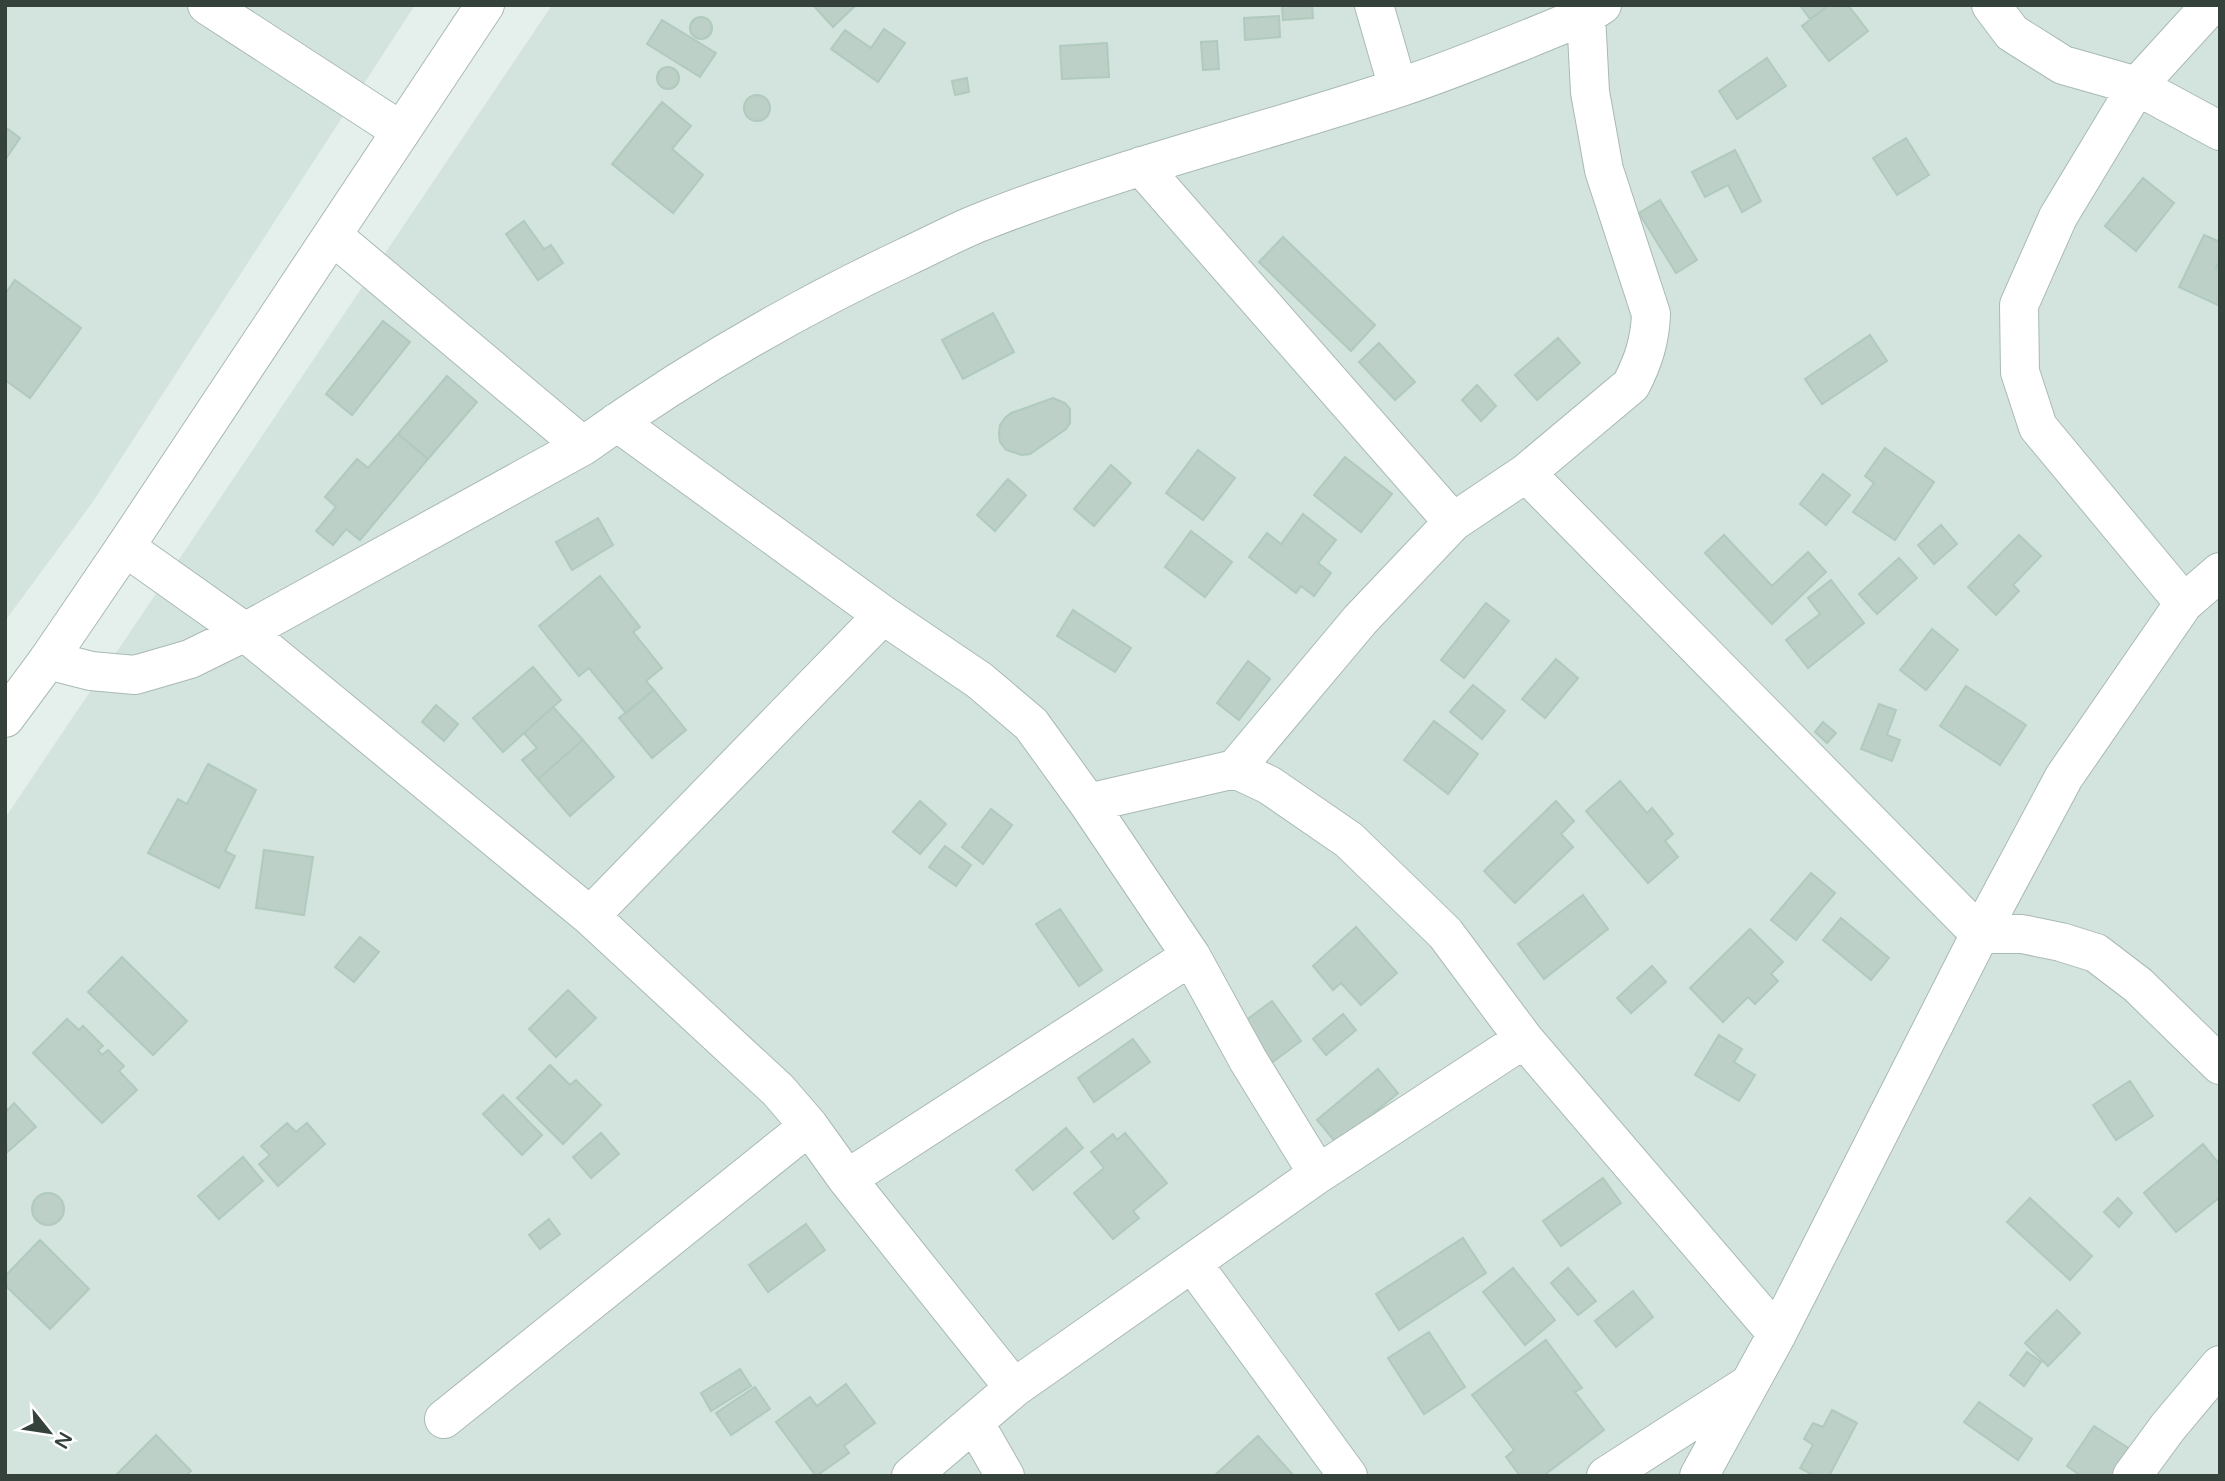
<svg xmlns="http://www.w3.org/2000/svg" width="2225" height="1481" font-family="'Varela Round',sans-serif">
<style>
.residential{fill:#d3e3dd}
.building{fill:#bcd0c7;stroke:#b0cabe;stroke-width:2}
.lines{fill:none;stroke-linecap:round;stroke-linejoin:round}
.minor-casing{stroke:#a9bab3;stroke-width:40}
.tertiary-casing{stroke:#a9bab3;stroke-width:40}
.minor{stroke:#fff;stroke-width:38}
.tertiary{stroke:#fff;stroke-width:38}
</style>
<rect width="100%" height="100%" fill="#e5f0ec"/>
<path class="residential" d="M 5,5 L 415,5 L 92,503 L 5,621 Z
M 552,5 L 2220,5 L 2220,1476 L 5,1476 L 5,818 Z"/>
<path class="building" d="M 813,5 L 856,5 L 833,27 Z
M 1282,5 L 1312,5 L 1313,18 L 1283,20 Z
M 1800,5 L 1829,5 L 1810,19 Z
M 1829,5 L 1848,5 L 1868,31 L 1829,61 L 1802,26 Z
M 1279,16 L 1280,37 L 1245,40 L 1244,18 Z
M690 28a11 11 0 1 1 22 0a11 11 0 1 1-22 0Z
M 662,20 L 716,53 L 700,77 L 647,44 Z
M 884,29 L 905,43 L 878,82 L 831,49 L 845,30 L 871,48 Z
M 1217,41 L 1219,69 L 1203,70 L 1201,42 Z
M 1107,43 L 1109,77 L 1062,79 L 1060,46 Z
M 1767,58 L 1786,86 L 1737,119 L 1719,91 Z
M657 78a11 11 0 1 1 22 0a11 11 0 1 1-22 0Z
M 967,78 L 969,92 L 955,95 L 952,81 Z
M744 108a13 13 0 1 1 26 0a13 13 0 1 1-26 0Z
M 662,102 L 691,126 L 672,149 L 703,175 L 673,213 L 612,164 Z
M 5,127 L 20,138 L 5,160 Z
M 1906,138 L 1929,175 L 1897,195 L 1873,158 Z
M 1735,150 L 1761,201 L 1742,212 L 1728,185 L 1705,197 L 1692,172 Z
M 2143,178 L 2174,203 L 2136,251 L 2105,226 Z
M 1660,200 L 1697,260 L 1676,273 L 1639,213 Z
M 524,221 L 544,249 L 551,245 L 563,263 L 538,280 L 506,234 Z
M 2204,235 L 2220,242 L 2220,259 L 2216,268 L 2220,270 L 2220,306 L 2179,287 Z
M 1283,237 L 1375,325 L 1351,351 L 1259,262 Z
M 15,280 L 81,328 L 30,398 L 5,380 L 5,294 Z
M 993,313 L 1014,352 L 963,379 L 942,340 Z
M 383,321 L 410,342 L 352,415 L 326,394 Z
M 1870,335 L 1887,361 L 1822,404 L 1805,379 Z
M 1558,338 L 1580,363 L 1537,400 L 1515,375 Z
M 1379,343 L 1415,382 L 1395,400 L 1359,362 Z
M 447,376 L 477,402 L 428,459 L 398,434 Z
M 1477,385 L 1496,406 L 1481,421 L 1462,400 Z
M 1053,398 L 1065,403 L 1070,409 L 1070,423 L 1066,429 L 1030,454 L 1022,455 L 1006,450 L 1000,442 L 999,434 L 1000,425 L 1005,418 L 1011,413 Z
M 398,434 L 428,459 L 360,540 L 346,529 L 333,545 L 316,531 L 336,507 L 325,497 L 357,459 L 368,468 Z
M 1885,448 L 1934,482 L 1895,540 L 1853,512 L 1874,483 L 1865,476 Z
M 1198,450 L 1235,478 L 1203,520 L 1166,493 Z
M 1345,457 L 1392,494 L 1361,532 L 1314,495 Z
M 1111,465 L 1131,483 L 1094,526 L 1074,509 Z
M 1823,474 L 1850,495 L 1826,525 L 1800,504 Z
M 1008,479 L 1026,495 L 995,531 L 977,515 Z
M 1303,514 L 1336,540 L 1318,563 L 1331,573 L 1314,596 L 1301,586 L 1296,593 L 1249,557 L 1267,533 L 1281,544 Z
M 598,518 L 613,545 L 572,570 L 556,542 Z
M 1941,525 L 1957,544 L 1934,564 L 1918,545 Z
M 1191,531 L 1232,562 L 1205,597 L 1165,567 Z
M 1724,535 L 1772,586 L 1808,552 L 1826,572 L 1772,624 L 1705,553 Z
M 2019,535 L 2041,556 L 2013,585 L 2019,591 L 1996,615 L 1968,587 Z
M 1899,558 L 1917,578 L 1877,614 L 1859,594 Z
M 600,576 L 640,627 L 633,632 L 662,668 L 646,681 L 654,690 L 626,713 L 589,668 L 579,676 L 539,626 Z
M 1831,580 L 1864,623 L 1808,668 L 1786,640 L 1820,614 L 1808,598 Z
M 1486,603 L 1509,621 L 1464,678 L 1441,660 Z
M 1073,610 L 1131,648 L 1115,672 L 1057,636 Z
M 1932,629 L 1958,650 L 1926,690 L 1900,670 Z
M 1556,659 L 1578,678 L 1545,718 L 1522,699 Z
M 1248,661 L 1270,679 L 1239,720 L 1217,703 Z
M 533,667 L 561,700 L 503,752 L 473,718 Z
M 1473,685 L 1505,711 L 1482,739 L 1450,712 Z
M 1966,686 L 2026,725 L 2000,765 L 1940,726 Z
M 654,690 L 686,730 L 652,758 L 619,718 Z
M 1879,704 L 1896,710 L 1887,735 L 1900,740 L 1892,761 L 1861,749 Z
M 436,705 L 458,724 L 444,741 L 422,722 Z
M 553,707 L 583,740 L 538,779 L 522,760 L 537,748 L 524,733 Z
M 1434,721 L 1478,754 L 1448,794 L 1404,760 Z
M 1823,722 L 1836,733 L 1827,743 L 1815,732 Z
M 583,740 L 614,777 L 570,816 L 538,779 Z
M 208,764 L 256,790 L 225,851 L 235,856 L 219,888 L 148,853 L 178,799 L 187,804 Z
M 1620,781 L 1647,813 L 1652,808 L 1673,834 L 1665,841 L 1678,857 L 1648,883 L 1586,811 Z
M 920,801 L 946,824 L 920,854 L 893,832 Z
M 1556,801 L 1574,821 L 1561,834 L 1573,847 L 1515,903 L 1484,871 Z
M 991,809 L 1012,825 L 983,864 L 962,847 Z
M 945,846 L 971,865 L 956,886 L 929,867 Z
M 264,850 L 313,857 L 304,915 L 256,908 Z
M 1811,873 L 1835,893 L 1796,940 L 1771,920 Z
M 1583,895 L 1608,929 L 1544,979 L 1518,944 Z
M 1060,909 L 1102,970 L 1079,986 L 1036,924 Z
M 1841,918 L 1889,958 L 1871,980 L 1823,940 Z
M 1356,927 L 1397,973 L 1361,1005 L 1341,983 L 1333,990 L 1313,966 Z
M 1750,929 L 1783,962 L 1771,974 L 1778,981 L 1755,1004 L 1748,997 L 1723,1022 L 1690,988 Z
M 360,937 L 379,952 L 354,982 L 335,967 Z
M 122,957 L 187,1021 L 153,1055 L 88,992 Z
M 1652,966 L 1666,982 L 1631,1013 L 1617,998 Z
M 568,990 L 596,1018 L 556,1057 L 529,1029 Z
M 1272,1001 L 1301,1041 L 1270,1064 L 1241,1024 Z
M 1343,1014 L 1356,1030 L 1326,1055 L 1313,1039 Z
M 67,1019 L 79,1030 L 83,1026 L 103,1046 L 98,1050 L 102,1055 L 108,1050 L 124,1066 L 119,1071 L 137,1090 L 102,1123 L 33,1053 Z
M 1719,1035 L 1742,1049 L 1734,1062 L 1755,1075 L 1739,1101 L 1695,1075 Z
M 1133,1039 L 1150,1062 L 1094,1102 L 1078,1078 Z
M 550,1065 L 570,1085 L 576,1080 L 601,1105 L 563,1144 L 517,1098 Z
M 1378,1069 L 1398,1093 L 1337,1144 L 1317,1120 Z
M 2130,1081 L 2153,1116 L 2116,1140 L 2093,1105 Z
M 503,1095 L 542,1135 L 522,1155 L 483,1114 Z
M 14,1103 L 36,1127 L 5,1154 L 5,1107 L 8,1110 Z
M 287,1123 L 296,1132 L 307,1123 L 325,1144 L 278,1186 L 259,1164 L 270,1155 L 261,1146 Z
M 1066,1128 L 1083,1148 L 1033,1190 L 1016,1170 Z
M 601,1133 L 619,1154 L 591,1178 L 573,1157 Z
M 1125,1133 L 1167,1183 L 1133,1211 L 1139,1218 L 1113,1239 L 1074,1193 L 1104,1168 L 1091,1152 L 1113,1134 L 1117,1140 Z
M 2203,1144 L 2220,1165 L 2220,1197 L 2176,1232 L 2144,1193 Z
M 243,1157 L 263,1181 L 219,1219 L 198,1196 Z
M 1603,1178 L 1621,1203 L 1561,1246 L 1543,1221 Z
M32 1209a16 16 0 1 1 32 0a16 16 0 1 1-32 0Z
M 2030,1198 L 2092,1256 L 2070,1280 L 2007,1222 Z
M 2118,1198 L 2132,1213 L 2119,1227 L 2104,1212 Z
M 549,1219 L 560,1234 L 540,1249 L 529,1235 Z
M 806,1224 L 825,1250 L 768,1292 L 749,1265 Z
M 1463,1238 L 1486,1273 L 1399,1330 L 1376,1294 Z
M 40,1240 L 89,1289 L 50,1329 L 5,1285 L 5,1276 Z
M 1513,1268 L 1555,1320 L 1525,1345 L 1483,1292 Z
M 1568,1268 L 1596,1301 L 1578,1315 L 1551,1283 Z
M 1633,1291 L 1653,1317 L 1616,1347 L 1595,1321 Z
M 2057,1310 L 2080,1333 L 2048,1366 L 2025,1343 Z
M 1429,1332 L 1465,1387 L 1424,1414 L 1388,1358 Z
M 1546,1340 L 1582,1388 L 1575,1392 L 1604,1430 L 1543,1476 L 1520,1476 L 1506,1457 L 1514,1450 L 1472,1395 Z
M 2027,1352 L 2041,1362 L 2024,1386 L 2010,1375 Z
M 740,1369 L 751,1386 L 711,1411 L 701,1393 Z
M 846,1384 L 875,1423 L 844,1446 L 849,1453 L 816,1476 L 776,1422 L 810,1397 L 817,1406 Z
M 755,1387 L 770,1409 L 731,1435 L 716,1413 Z
M 1979,1402 L 2032,1439 L 2018,1460 L 1964,1422 Z
M 1832,1410 L 1857,1423 L 1829,1476 L 1815,1476 L 1800,1468 L 1813,1445 L 1804,1439 L 1813,1423 L 1823,1427 Z
M 2094,1426 L 2133,1451 L 2116,1476 L 2081,1476 L 2067,1466 Z
M 156,1435 L 191,1471 L 185,1476 L 115,1476 Z
M 1258,1436 L 1294,1476 L 1214,1476 Z"/>
<g class="lines">
<g class="minor-casing">
<path id="minor" d="M 207,5 L 401,131
M 1374,5 L 1398,88
M 1991,5 L 2012,33 L 2063,65 L 2137,86 L 2220,131
M 1141,166 L 1453,522
M 333,236 L 583,446
M 617,422 L 883,615 L 979,680 L 1031,724 L 1088,803 L 1191,956 L 1248,1060 L 1318,1174
M 1526,473 L 1980,934 L 2022,934 L 2061,942 L 2096,953 L 2138,985 L 2220,1065
M 125,547 L 245,632 L 590,916 L 778,1090 L 809,1126 L 847,1179 L 1014,1388
M 2184,603 L 2038,427 L 2020,372 L 2019,305 L 2058,217 L 2137,86 L 2211,5
M 48,660 L 91,671 L 135,675 L 190,659 L 245,632 L 583,446 C 684,374 793,310 906,257 C 932,245 959,230 986,220 C 1121,167 1263,133 1401,87 C 1464,66 1525,40 1586,15 L 1602,5
M 1235,769 L 1269,785 L 1349,840 L 1445,933 L 1524,1039 L 1777,1334
M 1088,803 L 1235,769 L 1360,620 L 1453,522 L 1526,473 L 1631,385 C 1643,362 1650,341 1651,314 L 1604,170 L 1590,92 L 1586,15
M 590,916 L 883,615
M 847,1179 L 1191,956
M 1193,1264 L 1348,1476
M 444,1419 L 809,1126
M 974,1422 L 1005,1476
M 911,1476 L 1014,1388 L 1318,1174 L 1524,1039
M 1606,1476 L 1746,1386
M 1699,1476 L 1777,1334 L 1980,934 L 2064,777 L 2184,603 L 2220,572
M 2132,1476 L 2168,1427 L 2220,1365"/>
</g>
<g class="tertiary-casing">
<path id="tertiary" d="M 5,718 L 48,660 L 125,547 L 485,5"/>
</g>
<use href="#minor" class="minor"/>
<use href="#tertiary" class="tertiary"/>
</g>
<rect width="2225" height="1481" fill="none" stroke="#35423c" stroke-width="14"/>
<g transform="translate(49 1432) rotate(120)" stroke="#ffffff" stroke-width="5" paint-order="stroke">
<path d="M0-5L12 26L0 18L-12 26Z" fill="#35423c"/>
<text y="-10" font-size="19" font-weight="bold" text-anchor="middle" fill="#35423c">N</text>
</g>
</svg>
